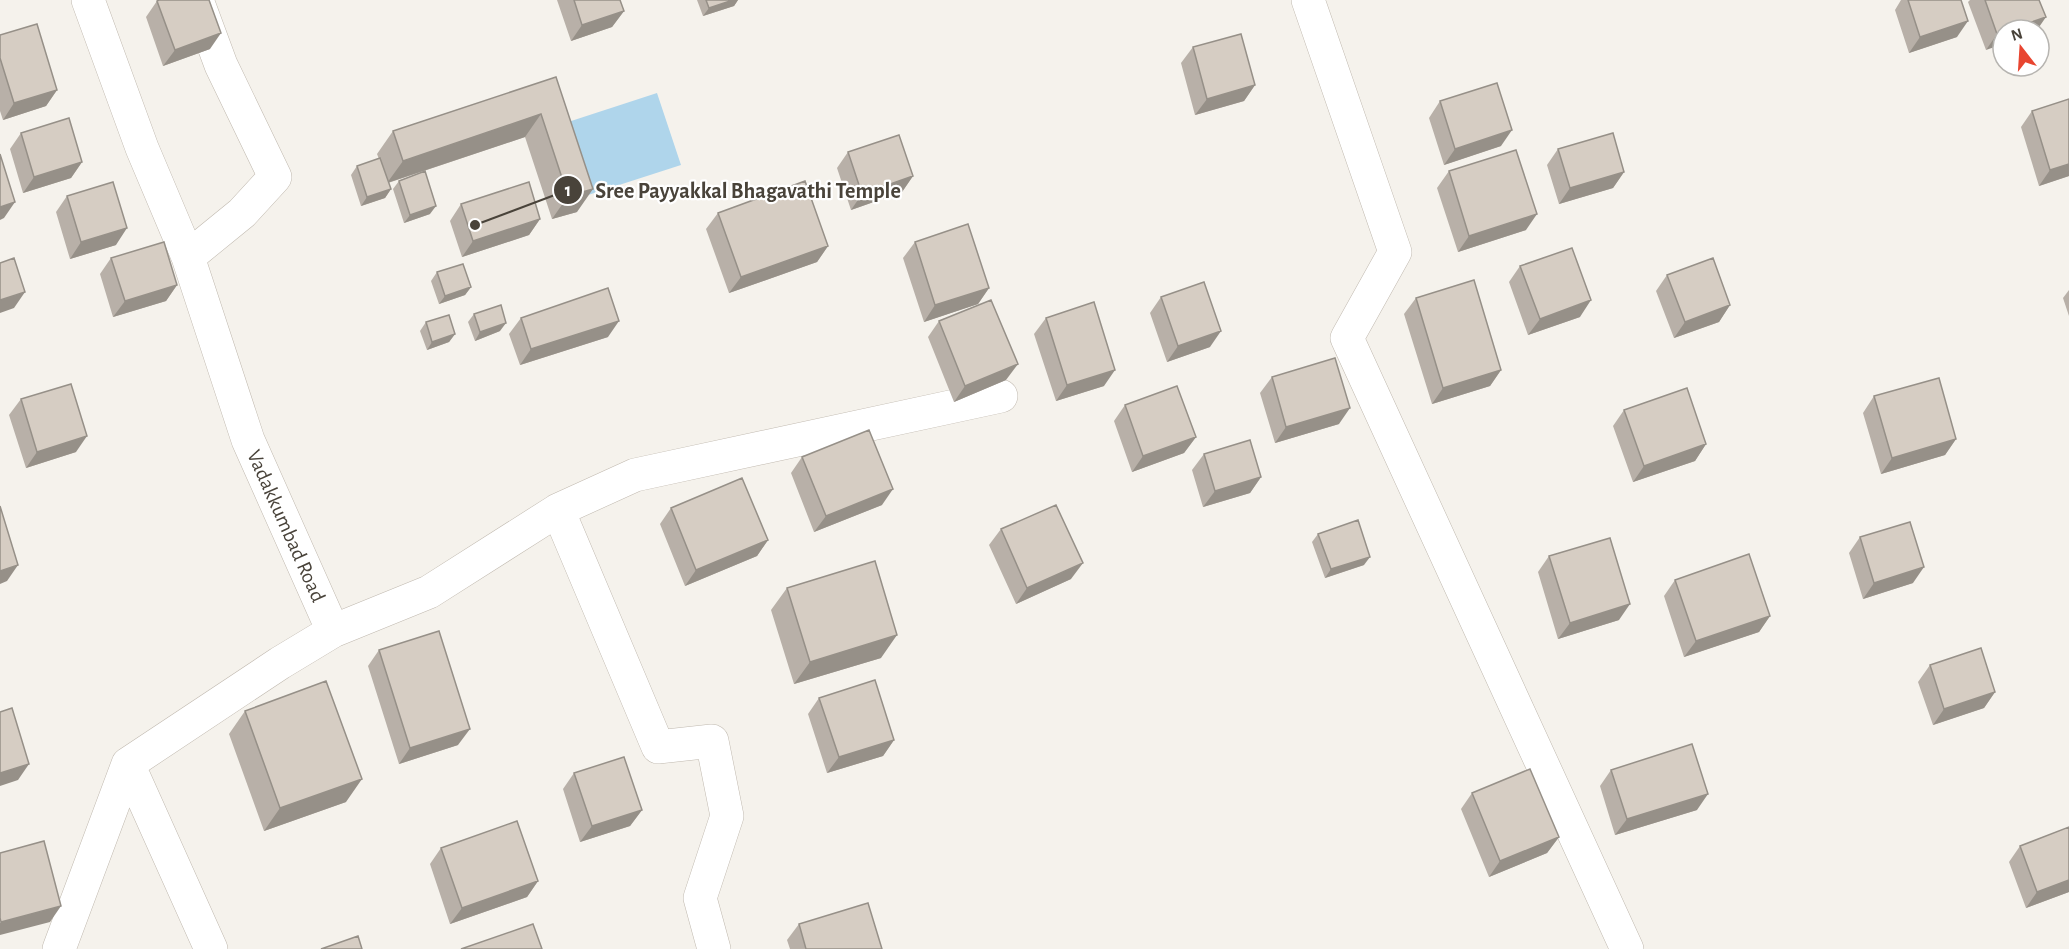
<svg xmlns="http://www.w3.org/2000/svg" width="2069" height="949" font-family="'Alegreya Sans',sans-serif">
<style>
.water{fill:#afd5eb}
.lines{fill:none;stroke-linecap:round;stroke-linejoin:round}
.minor-casing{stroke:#c0b9af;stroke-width:34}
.minor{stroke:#fff;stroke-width:33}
.wall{fill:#b8b0a8}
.shaded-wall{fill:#969088}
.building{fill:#d6cdc3;stroke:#969088;stroke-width:1.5}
.labels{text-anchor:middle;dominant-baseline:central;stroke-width:4.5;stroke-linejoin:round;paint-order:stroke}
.street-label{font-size:21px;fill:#49433a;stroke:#fff}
.leader{fill:none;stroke:#49433a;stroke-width:2}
.callout-dot{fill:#49433a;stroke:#fff;stroke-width:2}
.mark-label{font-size:18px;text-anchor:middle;font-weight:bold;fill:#fff}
.callout-label{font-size:22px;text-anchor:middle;font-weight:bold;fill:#49433a;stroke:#fff;stroke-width:4.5;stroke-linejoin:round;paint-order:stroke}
</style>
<rect width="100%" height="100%" fill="#f5f2ec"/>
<path class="water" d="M 657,93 L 681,165 L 585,196 L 562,124 Z"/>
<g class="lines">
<g class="minor-casing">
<path id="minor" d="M 88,0 L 142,148 L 188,257 L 248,440 L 333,631 L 280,663 L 128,764 L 211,949
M 1308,0 L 1395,252 L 1347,338 L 1627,949
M 188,257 L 242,213 L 275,177 L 221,65 L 197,0
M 558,510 L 658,747 L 712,741 L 727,816 L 700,898 L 714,949
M 333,631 L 429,592 L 558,510 L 635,475 L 1001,396
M 59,949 L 128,764"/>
</g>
<use href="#minor" class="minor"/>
</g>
<path class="wall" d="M 557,0 L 620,0 L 624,11 L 612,27 L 571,41 Z
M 697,0 L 738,0 L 734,6 L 703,16 Z
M 1901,0 L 1961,0 L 1957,37 L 1909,53 L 1895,10 Z
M 1970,0 L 2039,0 L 1986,50 L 1968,2 Z
M 157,1 L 210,49 L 163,66 L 146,17 Z
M 0,35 L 57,90 L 46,106 L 3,120 L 0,111 Z
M 1193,47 L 1255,85 L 1244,101 L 1195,115 L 1181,63 Z
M 556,77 L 577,212 L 552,219 L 525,137 L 388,183 L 391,189 L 385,198 L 361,206 L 351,175 L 357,166 L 379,159 L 377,154 L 393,131 Z
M 1440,101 L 1501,146 L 1444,165 L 1429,118 Z
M 2032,111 L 2069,176 L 2039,186 L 2021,127 Z
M 21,133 L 82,162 L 71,178 L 23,193 L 10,149 Z
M 1558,149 L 1624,172 L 1613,188 L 1559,204 L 1547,165 Z
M 848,152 L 913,176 L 902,192 L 851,210 L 837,168 Z
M 1449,171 L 1526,230 L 1458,252 L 1437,188 Z
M 399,181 L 430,214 L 404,223 L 393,189 Z
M 67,196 L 116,245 L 70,259 L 56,212 Z
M 461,204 L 540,219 L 529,235 L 462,257 L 450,221 Z
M 718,213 L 828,246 L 817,262 L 729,293 L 706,229 Z
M 915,242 L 989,288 L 978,304 L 924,322 L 903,258 Z
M 111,258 L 177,285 L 166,301 L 113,317 L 100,274 Z
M 1520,266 L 1580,317 L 1528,335 L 1509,282 Z
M 437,272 L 471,287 L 465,295 L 439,304 L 431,281 Z
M 1667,275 L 1730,305 L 1719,322 L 1674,338 L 1656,291 Z
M 2069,290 L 2069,316 L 2063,298 Z
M 1161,297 L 1210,347 L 1167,362 L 1150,313 Z
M 1416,298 L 1501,370 L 1490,386 L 1432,404 L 1404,314 Z
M 474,314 L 500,331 L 475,341 L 468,322 Z
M 521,318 L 608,337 L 520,365 L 509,334 Z
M 1046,318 L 1104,386 L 1056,401 L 1034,334 Z
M 939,321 L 1006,380 L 954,402 L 928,337 Z
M 426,322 L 455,334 L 449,342 L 427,350 L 420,331 Z
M 1272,377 L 1339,424 L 1275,443 L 1260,393 Z
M 1874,396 L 1956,439 L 1945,455 L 1881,474 L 1863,413 Z
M 21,399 L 76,452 L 26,468 L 9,415 Z
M 1125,405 L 1196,437 L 1184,453 L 1132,472 L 1114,421 Z
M 1624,410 L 1706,444 L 1695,461 L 1633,482 L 1613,426 Z
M 1204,454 L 1261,477 L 1250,493 L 1203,507 L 1192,470 Z
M 802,457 L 882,505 L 814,532 L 791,473 Z
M 671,508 L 768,540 L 757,556 L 685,586 L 660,524 Z
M 1001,529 L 1071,579 L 1016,604 L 989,545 Z
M 1318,534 L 1364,565 L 1325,578 L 1312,542 Z
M 1860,537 L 1913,583 L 1863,599 L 1849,553 Z
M 1549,556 L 1619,620 L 1558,639 L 1538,572 Z
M 1675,580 L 1770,616 L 1759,632 L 1684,657 L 1664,596 Z
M 787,588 L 881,658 L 794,684 L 771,610 Z
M 379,650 L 458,745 L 399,764 L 368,666 Z
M 1930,665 L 1995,692 L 1984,708 L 1933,725 L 1918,682 Z
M 819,698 L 894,740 L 883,756 L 827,773 L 808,714 Z
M 245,711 L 346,802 L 264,831 L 229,734 Z
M 1611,770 L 1697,810 L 1615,835 L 1600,786 Z
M 574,773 L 642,810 L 630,826 L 580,842 L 563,789 Z
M 1472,793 L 1559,837 L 1547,853 L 1489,877 L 1461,809 Z
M 2069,827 L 2069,892 L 2026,908 L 2009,862 L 2020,846 Z
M 441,848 L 538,881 L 527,897 L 450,924 L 430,864 Z
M 799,924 L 882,949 L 790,949 L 787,940 Z"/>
<path class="shaded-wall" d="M 733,0 L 738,0 L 734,6 L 703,16 L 709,8 Z
M 624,11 L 612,27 L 571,41 L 582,25 Z
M 2046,17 L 2037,30 L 2009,30 Z
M 1968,21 L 1957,37 L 1909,53 L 1920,37 Z
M 2003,32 L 2003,44 L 1986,50 L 1997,34 Z
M 221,33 L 210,49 L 163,66 L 175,50 Z
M 1255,85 L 1244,101 L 1195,115 L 1207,99 Z
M 57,90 L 46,106 L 3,120 L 14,103 Z
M 541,114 L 525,137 L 387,183 L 403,161 Z
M 1512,130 L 1501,146 L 1444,165 L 1455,149 Z
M 82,162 L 71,178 L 23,193 L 34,177 Z
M 2069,164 L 2069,176 L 2039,186 L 2050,170 Z
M 1624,172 L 1613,188 L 1559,204 L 1570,188 Z
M 913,176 L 902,192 L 851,210 L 862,194 Z
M 391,189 L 385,198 L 361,206 L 367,197 Z
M 593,189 L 577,212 L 552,219 L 568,196 Z
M 15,202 L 4,218 L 0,220 L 0,207 Z
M 436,206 L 430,214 L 404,223 L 410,215 Z
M 1537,214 L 1526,230 L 1458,252 L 1469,236 Z
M 540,219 L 529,235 L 462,257 L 473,241 Z
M 127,228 L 116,245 L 70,259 L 81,242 Z
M 828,246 L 817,262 L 729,293 L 741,277 Z
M 177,285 L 166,301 L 113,317 L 125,301 Z
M 471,287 L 465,295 L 439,304 L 445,296 Z
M 989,288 L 978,304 L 924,322 L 935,305 Z
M 25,292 L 14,308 L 0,313 L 0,300 Z
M 1591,300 L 1580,317 L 1528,335 L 1540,319 Z
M 1730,305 L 1719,322 L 1674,338 L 1685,322 Z
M 619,321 L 608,337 L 520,365 L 531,349 Z
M 506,323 L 500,331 L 475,341 L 480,332 Z
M 1221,331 L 1210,347 L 1167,362 L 1178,346 Z
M 455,334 L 449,342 L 427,350 L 432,342 Z
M 1018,364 L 1006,380 L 954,402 L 965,386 Z
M 1115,370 L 1104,386 L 1056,401 L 1067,385 Z
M 1501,370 L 1490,386 L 1432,404 L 1443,388 Z
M 1350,408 L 1339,424 L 1275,443 L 1286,427 Z
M 87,436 L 76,452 L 26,468 L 37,452 Z
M 1196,437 L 1184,453 L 1132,472 L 1143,456 Z
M 1956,439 L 1945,455 L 1881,474 L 1892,458 Z
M 1706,444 L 1695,461 L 1633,482 L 1644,466 Z
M 1261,477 L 1250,493 L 1203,507 L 1215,491 Z
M 893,489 L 882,505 L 814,532 L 826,516 Z
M 768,540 L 757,556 L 685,586 L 696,570 Z
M 1370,557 L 1364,565 L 1325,578 L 1331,569 Z
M 1083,563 L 1071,579 L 1016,604 L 1027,588 Z
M 18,565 L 7,581 L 0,584 L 0,571 Z
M 1924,567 L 1913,583 L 1863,599 L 1874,583 Z
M 1630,604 L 1619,620 L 1558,639 L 1570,623 Z
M 1770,616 L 1759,632 L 1684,657 L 1696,641 Z
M 897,635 L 881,658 L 794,684 L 810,662 Z
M 1995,692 L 1984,708 L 1933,725 L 1944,709 Z
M 470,729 L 458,745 L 399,764 L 410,748 Z
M 894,740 L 883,756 L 827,773 L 839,757 Z
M 29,764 L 18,780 L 0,786 L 0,773 Z
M 362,779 L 346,802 L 264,831 L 280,808 Z
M 1708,794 L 1697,810 L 1615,835 L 1627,819 Z
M 642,810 L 630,826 L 580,842 L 592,826 Z
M 1559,837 L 1547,853 L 1489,877 L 1500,861 Z
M 2069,880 L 2069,892 L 2026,908 L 2037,892 Z
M 538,881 L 527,897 L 450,924 L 462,908 Z
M 61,906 L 50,922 L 0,935 L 0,923 L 1,922 Z"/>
<path class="building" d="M 159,0 L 209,0 L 221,33 L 175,50 L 157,1 Z
M 574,0 L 620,0 L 624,11 L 582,25 Z
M 706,0 L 733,0 L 709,8 Z
M 1908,0 L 1961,0 L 1968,21 L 1920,37 Z
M 1985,0 L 2039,0 L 2046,17 L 2009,30 L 2003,30 L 2003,32 L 1997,34 Z
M 37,24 L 57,90 L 14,103 L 0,58 L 0,35 Z
M 1241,34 L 1255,85 L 1207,99 L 1193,47 Z
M 556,77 L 593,189 L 568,196 L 541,114 L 403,161 L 393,131 Z
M 1497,83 L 1512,130 L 1455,149 L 1440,101 Z
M 2069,99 L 2069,164 L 2050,170 L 2032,111 Z
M 69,118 L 82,162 L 34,177 L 21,133 Z
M 1613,133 L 1624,172 L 1570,188 L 1558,149 Z
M 899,135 L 913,176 L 862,194 L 848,152 Z
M 1516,150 L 1537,214 L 1469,236 L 1449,171 Z
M 0,154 L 15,202 L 0,207 Z
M 380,158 L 391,189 L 367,197 L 357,166 Z
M 425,171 L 436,206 L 410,215 L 399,181 Z
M 805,181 L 828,246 L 741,277 L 718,213 Z
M 113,182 L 127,228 L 81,242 L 67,196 Z
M 529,182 L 540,219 L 473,241 L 461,204 Z
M 968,224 L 989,288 L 935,305 L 915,242 Z
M 164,242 L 177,285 L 125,301 L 111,258 Z
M 1572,248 L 1591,300 L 1540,319 L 1520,266 Z
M 14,258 L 25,292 L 0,300 L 0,263 Z
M 1713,258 L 1730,305 L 1685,322 L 1667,275 Z
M 463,264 L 471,287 L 445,296 L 437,272 Z
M 1474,280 L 1501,370 L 1443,388 L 1416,298 Z
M 1204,282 L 1221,331 L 1178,346 L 1161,297 Z
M 608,288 L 619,321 L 531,349 L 521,318 Z
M 991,300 L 1018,364 L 965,386 L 939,321 Z
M 1094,302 L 1115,370 L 1067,385 L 1046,318 Z
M 501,305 L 506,323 L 480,332 L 474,314 Z
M 449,315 L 455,334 L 432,342 L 426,322 Z
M 1335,358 L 1350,408 L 1286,427 L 1272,377 Z
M 1939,378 L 1956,439 L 1892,458 L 1874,396 Z
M 71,384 L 87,436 L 37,452 L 21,399 Z
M 1177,386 L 1196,437 L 1143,456 L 1125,405 Z
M 1687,388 L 1706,444 L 1644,466 L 1624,410 Z
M 869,430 L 893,489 L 826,516 L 802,457 Z
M 1250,440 L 1261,477 L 1215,491 L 1204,454 Z
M 742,478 L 768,540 L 696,570 L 671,508 Z
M 1056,505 L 1083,563 L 1027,588 L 1001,529 Z
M 0,506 L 18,565 L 0,571 Z
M 1358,520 L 1370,557 L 1331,569 L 1318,534 Z
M 1910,522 L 1924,567 L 1874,583 L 1860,537 Z
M 1610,538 L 1630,604 L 1570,623 L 1549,556 Z
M 1749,554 L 1770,616 L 1696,641 L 1675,580 Z
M 875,561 L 897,635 L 810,662 L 787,588 Z
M 439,631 L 470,729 L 410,748 L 379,650 Z
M 1981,648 L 1995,692 L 1944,709 L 1930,665 Z
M 875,680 L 894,740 L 839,757 L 819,698 Z
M 326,681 L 362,779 L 280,808 L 245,711 Z
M 12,708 L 29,764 L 0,773 L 0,712 Z
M 1692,744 L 1708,794 L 1627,819 L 1611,770 Z
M 624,757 L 642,810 L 592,826 L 574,773 Z
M 1530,769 L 1559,837 L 1500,861 L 1472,793 Z
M 517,821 L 538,881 L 462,908 L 441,848 Z
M 2069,827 L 2069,880 L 2037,892 L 2020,846 Z
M 44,841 L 61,906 L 1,922 L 0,918 L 0,853 Z
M 868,903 L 882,949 L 806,949 L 799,924 Z
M 533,924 L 542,949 L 461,949 Z
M 358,936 L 362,949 L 321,949 Z"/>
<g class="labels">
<g class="street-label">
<text transform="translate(286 526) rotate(66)">Vadakkumbad Road</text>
</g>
</g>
<path class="leader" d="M475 225L568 190"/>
<g class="callout-dot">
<circle cx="475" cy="225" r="6"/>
<circle cx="568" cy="190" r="15"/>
</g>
<g class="mark-label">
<text x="568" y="196">1</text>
</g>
<g class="callout-label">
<text x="748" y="198">Sree Payyakkal Bhagavathi Temple</text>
</g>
<g transform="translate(2021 48) rotate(343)"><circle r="28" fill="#ffffff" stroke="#b6b4b0" stroke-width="1.5"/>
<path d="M0-4.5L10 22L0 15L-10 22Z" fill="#e84530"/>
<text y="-9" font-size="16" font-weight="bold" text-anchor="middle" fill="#49433a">N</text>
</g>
</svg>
